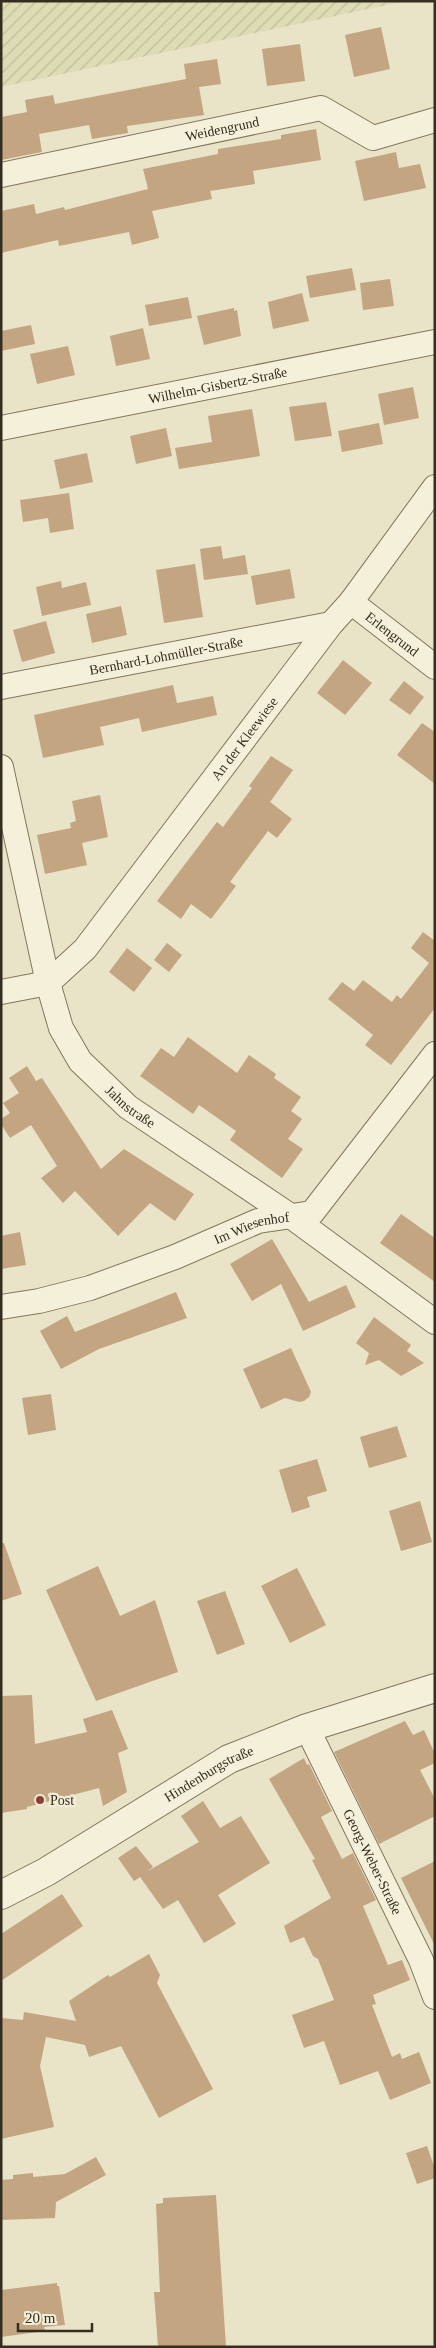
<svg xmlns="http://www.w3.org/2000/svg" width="436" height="2348" font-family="'Times New Roman',serif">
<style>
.farmland{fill:url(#farmland-furrows)}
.building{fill:#c3a581}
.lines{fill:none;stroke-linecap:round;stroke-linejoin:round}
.minor-casing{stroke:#83765e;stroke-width:26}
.tertiary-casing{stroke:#83765e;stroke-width:30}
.minor{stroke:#f5f0da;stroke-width:24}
.tertiary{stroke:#f5f0da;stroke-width:28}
.poi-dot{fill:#8b3f35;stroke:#f2edd6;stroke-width:2}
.labels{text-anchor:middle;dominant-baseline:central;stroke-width:4.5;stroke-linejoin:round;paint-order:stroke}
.street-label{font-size:14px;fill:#352d20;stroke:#f2edd6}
.poi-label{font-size:14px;fill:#352d20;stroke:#f2edd6;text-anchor:start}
</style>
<defs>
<pattern id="farmland-furrows" width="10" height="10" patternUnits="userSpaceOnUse" patternTransform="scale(1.25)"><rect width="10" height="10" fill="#dedcb5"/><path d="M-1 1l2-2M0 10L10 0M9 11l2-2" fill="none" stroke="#bfbd9b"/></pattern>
</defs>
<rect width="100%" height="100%" fill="#e9e3c7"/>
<path class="farmland" d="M 1,1 L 406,1 L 1,87 Z"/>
<path class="building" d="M 381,27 L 390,69 L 354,77 L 345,35 Z
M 300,44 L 305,81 L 267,86 L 262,49 Z
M 217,59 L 221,84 L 199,87 L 204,115 L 127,126 L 128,133 L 92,139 L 89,125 L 39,134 L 42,152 L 1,160 L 1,117 L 27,112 L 25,100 L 53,95 L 55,104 L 186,79 L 184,64 Z
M 316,129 L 321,160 L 253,171 L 255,184 L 210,191 L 212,199 L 152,211 L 159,238 L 132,245 L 129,232 L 59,246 L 58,240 L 1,253 L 1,211 L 34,204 L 36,214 L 64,207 L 65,210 L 148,189 L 143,169 L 218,154 L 218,149 L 281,139 L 281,135 Z
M 396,152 L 399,168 L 420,164 L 426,188 L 364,201 L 355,161 Z
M 352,268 L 356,290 L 310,298 L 306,276 Z
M 390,279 L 394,306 L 363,310 L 360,283 Z
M 302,293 L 309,321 L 273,329 L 268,302 Z
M 188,297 L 192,318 L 149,326 L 145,305 Z
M 234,308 L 234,311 L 237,310 L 241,336 L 204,345 L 197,316 Z
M 31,325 L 35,344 L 1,351 L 1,331 Z
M 143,328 L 150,359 L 116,366 L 110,336 Z
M 68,346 L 75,375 L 37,384 L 30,354 Z
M 413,387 L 419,418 L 384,425 L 378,394 Z
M 326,402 L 332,436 L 295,441 L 289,407 Z
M 252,409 L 260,456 L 179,469 L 175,448 L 212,442 L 208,416 Z
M 379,423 L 383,444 L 342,452 L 338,431 Z
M 166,428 L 172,456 L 136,464 L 130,436 Z
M 87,453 L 93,482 L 60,489 L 54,460 Z
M 69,493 L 74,529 L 50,533 L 48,518 L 23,522 L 20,500 Z
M 221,546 L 223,559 L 245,555 L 248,574 L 204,580 L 200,549 Z
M 195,564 L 203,617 L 164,623 L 156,570 Z
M 290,569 L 295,598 L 256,605 L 251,576 Z
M 61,581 L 62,588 L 86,582 L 91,605 L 42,616 L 36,587 Z
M 121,606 L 127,635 L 92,643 L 86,614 Z
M 46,621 L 55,653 L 22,662 L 13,630 Z
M 343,660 L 372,683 L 345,715 L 317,693 Z
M 404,681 L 424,697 L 410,715 L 389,700 Z
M 173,685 L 177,703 L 213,696 L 217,715 L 142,732 L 139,718 L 100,727 L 104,745 L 43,758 L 34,715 Z
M 422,723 L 435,732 L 435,784 L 397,755 Z
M 271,756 L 293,770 L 270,802 L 292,819 L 277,838 L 268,831 L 230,882 L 236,886 L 211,919 L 191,904 L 181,919 L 157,901 L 217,822 L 223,827 L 252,788 L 249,786 Z
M 100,795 L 108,837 L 82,843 L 87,865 L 45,874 L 37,835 L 71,828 L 70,823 L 76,821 L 72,801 Z
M 423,932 L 435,941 L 435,1008 L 391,1065 L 365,1045 L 373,1035 L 328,999 L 342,982 L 354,991 L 363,980 L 392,1002 L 397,995 L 401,999 L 429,963 L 411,948 Z
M 167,943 L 182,955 L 169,972 L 154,960 Z
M 127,948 L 152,968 L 134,992 L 109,972 Z
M 188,1037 L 237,1073 L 249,1055 L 276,1074 L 274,1078 L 301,1097 L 291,1111 L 302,1119 L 288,1139 L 303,1149 L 282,1178 L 230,1140 L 236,1131 L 199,1105 L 193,1114 L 140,1076 L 161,1048 L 174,1057 Z
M 27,1066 L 36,1081 L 42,1078 L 101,1169 L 124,1149 L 194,1194 L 175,1221 L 150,1203 L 118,1236 L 75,1191 L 63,1203 L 41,1178 L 57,1166 L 31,1125 L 10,1138 L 1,1124 L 1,1119 L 10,1113 L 3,1103 L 19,1093 L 9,1078 Z
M 401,1214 L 435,1238 L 435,1282 L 380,1243 Z
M 20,1232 L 26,1265 L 1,1269 L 1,1236 Z
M 272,1239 L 309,1302 L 346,1285 L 356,1307 L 303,1331 L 281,1284 L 252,1301 L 230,1264 Z
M 176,1292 L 187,1318 L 99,1349 L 61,1369 L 40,1331 L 67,1316 L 75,1332 Z
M 374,1317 L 411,1345 L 407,1351 L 424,1363 L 401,1376 L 379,1360 L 365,1365 L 369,1353 L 356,1343 Z
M 291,1348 L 311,1392 L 309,1397 L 304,1401 L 299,1402 L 285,1398 L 261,1409 L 243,1369 Z
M 51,1394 L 56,1430 L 28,1435 L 22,1398 Z
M 397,1426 L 407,1457 L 369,1468 L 360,1437 Z
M 317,1459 L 327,1491 L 307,1497 L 310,1507 L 292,1513 L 279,1470 Z
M 420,1501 L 432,1542 L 401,1551 L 389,1511 Z
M 1,1543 L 4,1543 L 22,1594 L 1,1601 Z
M 98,1566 L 120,1616 L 155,1600 L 178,1672 L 96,1701 L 46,1590 Z
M 297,1568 L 326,1625 L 290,1643 L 261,1586 Z
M 225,1591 L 245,1644 L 217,1655 L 197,1601 Z
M 32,1695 L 35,1744 L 87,1732 L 83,1719 L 112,1710 L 128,1749 L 118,1753 L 127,1792 L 103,1806 L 99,1788 L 27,1807 L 27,1809 L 1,1813 L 1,1696 Z
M 405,1721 L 413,1735 L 424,1730 L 435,1754 L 435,1763 L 420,1770 L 435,1799 L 435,1816 L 379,1844 L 334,1752 Z
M 304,1758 L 307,1765 L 309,1764 L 332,1811 L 321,1817 L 342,1859 L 353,1853 L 376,1900 L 363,1906 L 388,1965 L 402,1960 L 410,1980 L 373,1995 L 376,2004 L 372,2005 L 392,2057 L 400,2053 L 402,2059 L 419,2052 L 431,2083 L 390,2100 L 378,2071 L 340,2085 L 324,2041 L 304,2048 L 292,2015 L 334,2000 L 318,1959 L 313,1956 L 304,1937 L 290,1943 L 284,1926 L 331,1898 L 312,1860 L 315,1859 L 269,1779 Z
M 203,1801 L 220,1828 L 241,1816 L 270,1863 L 218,1895 L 236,1924 L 204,1943 L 178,1900 L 163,1909 L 140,1877 L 134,1881 L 118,1858 L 136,1846 L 153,1867 L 146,1872 L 199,1842 L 181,1816 Z
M 435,1861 L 435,1946 L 401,1878 Z
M 62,1894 L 83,1926 L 1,1981 L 1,1934 Z
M 149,1954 L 160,1975 L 157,1983 L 213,2089 L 159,2118 L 121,2046 L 89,2057 L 85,2045 L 46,2037 L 40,2066 L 54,2127 L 1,2139 L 1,2018 L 23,2020 L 24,2012 L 76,2021 L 69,2001 L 108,1975 L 110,1977 Z
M 427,2146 L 435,2169 L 435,2178 L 417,2184 L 406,2153 Z
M 96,2157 L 106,2175 L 56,2202 L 55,2218 L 1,2220 L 1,2180 L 13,2179 L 13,2175 L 33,2173 L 33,2177 L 65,2174 Z
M 216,2195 L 226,2347 L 158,2347 L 154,2292 L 160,2292 L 156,2204 L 163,2203 L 163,2198 Z
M 57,2283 L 57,2286 L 59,2286 L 65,2325 L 44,2327 L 45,2331 L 1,2337 L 1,2290 Z"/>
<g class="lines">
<g class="minor-casing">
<g id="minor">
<path id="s1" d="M 1,175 L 321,108 L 373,138 L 435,120"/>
<path id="s2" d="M 1,428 L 435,342"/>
<path id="s3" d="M 351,602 L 435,667"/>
<path id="s4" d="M 1,687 L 331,624"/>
<path id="s5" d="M 1,767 L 48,983 L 61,1028 L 80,1061 L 128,1107 L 292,1217 L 435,1322"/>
<path id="s6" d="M 1,992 L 48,983 L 85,949 L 331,624 L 351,602 L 435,487"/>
<path id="s7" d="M 1,1307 L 39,1301 L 90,1288 L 175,1257 L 258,1221 L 312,1213 L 435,1054"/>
<path id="s8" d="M 307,1728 L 421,1960 L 435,1997"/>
</g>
</g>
<g class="tertiary-casing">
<g id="tertiary">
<path id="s9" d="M 1,1895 L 46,1872 L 229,1759 L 307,1728 L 435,1688"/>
</g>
</g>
<use href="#minor" class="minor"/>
<use href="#tertiary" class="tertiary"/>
</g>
<circle class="poi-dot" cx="40" cy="1800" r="5"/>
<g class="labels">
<g class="street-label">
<text stroke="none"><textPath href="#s1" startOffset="226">Weidengrund</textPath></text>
<text stroke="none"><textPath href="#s2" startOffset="221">Wilhelm-Gisbertz-Straße</textPath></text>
<text stroke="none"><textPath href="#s3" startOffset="52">Erlengrund</textPath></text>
<text stroke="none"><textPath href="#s4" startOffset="168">Bernhard-Lohmüller-Straße</textPath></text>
<text stroke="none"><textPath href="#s6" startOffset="362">An der Kleewiese</textPath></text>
<text stroke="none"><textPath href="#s5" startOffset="374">Jahnstraße</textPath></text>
<text stroke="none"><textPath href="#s7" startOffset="264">Im Wiesenhof</textPath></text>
<text stroke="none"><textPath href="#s9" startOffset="241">Hindenburgstraße</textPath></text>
<text stroke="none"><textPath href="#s8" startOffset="149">Georg-Weber-Straße</textPath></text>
</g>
<g class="poi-label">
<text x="50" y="1800">Post</text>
</g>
</g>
<rect width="436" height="2348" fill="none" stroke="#352d20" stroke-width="5"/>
<path d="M18 2323v8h74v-8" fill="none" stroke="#352d20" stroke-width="2.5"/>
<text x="25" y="2323" font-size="15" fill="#352d20" stroke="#f2edd6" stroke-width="4" paint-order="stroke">20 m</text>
</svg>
